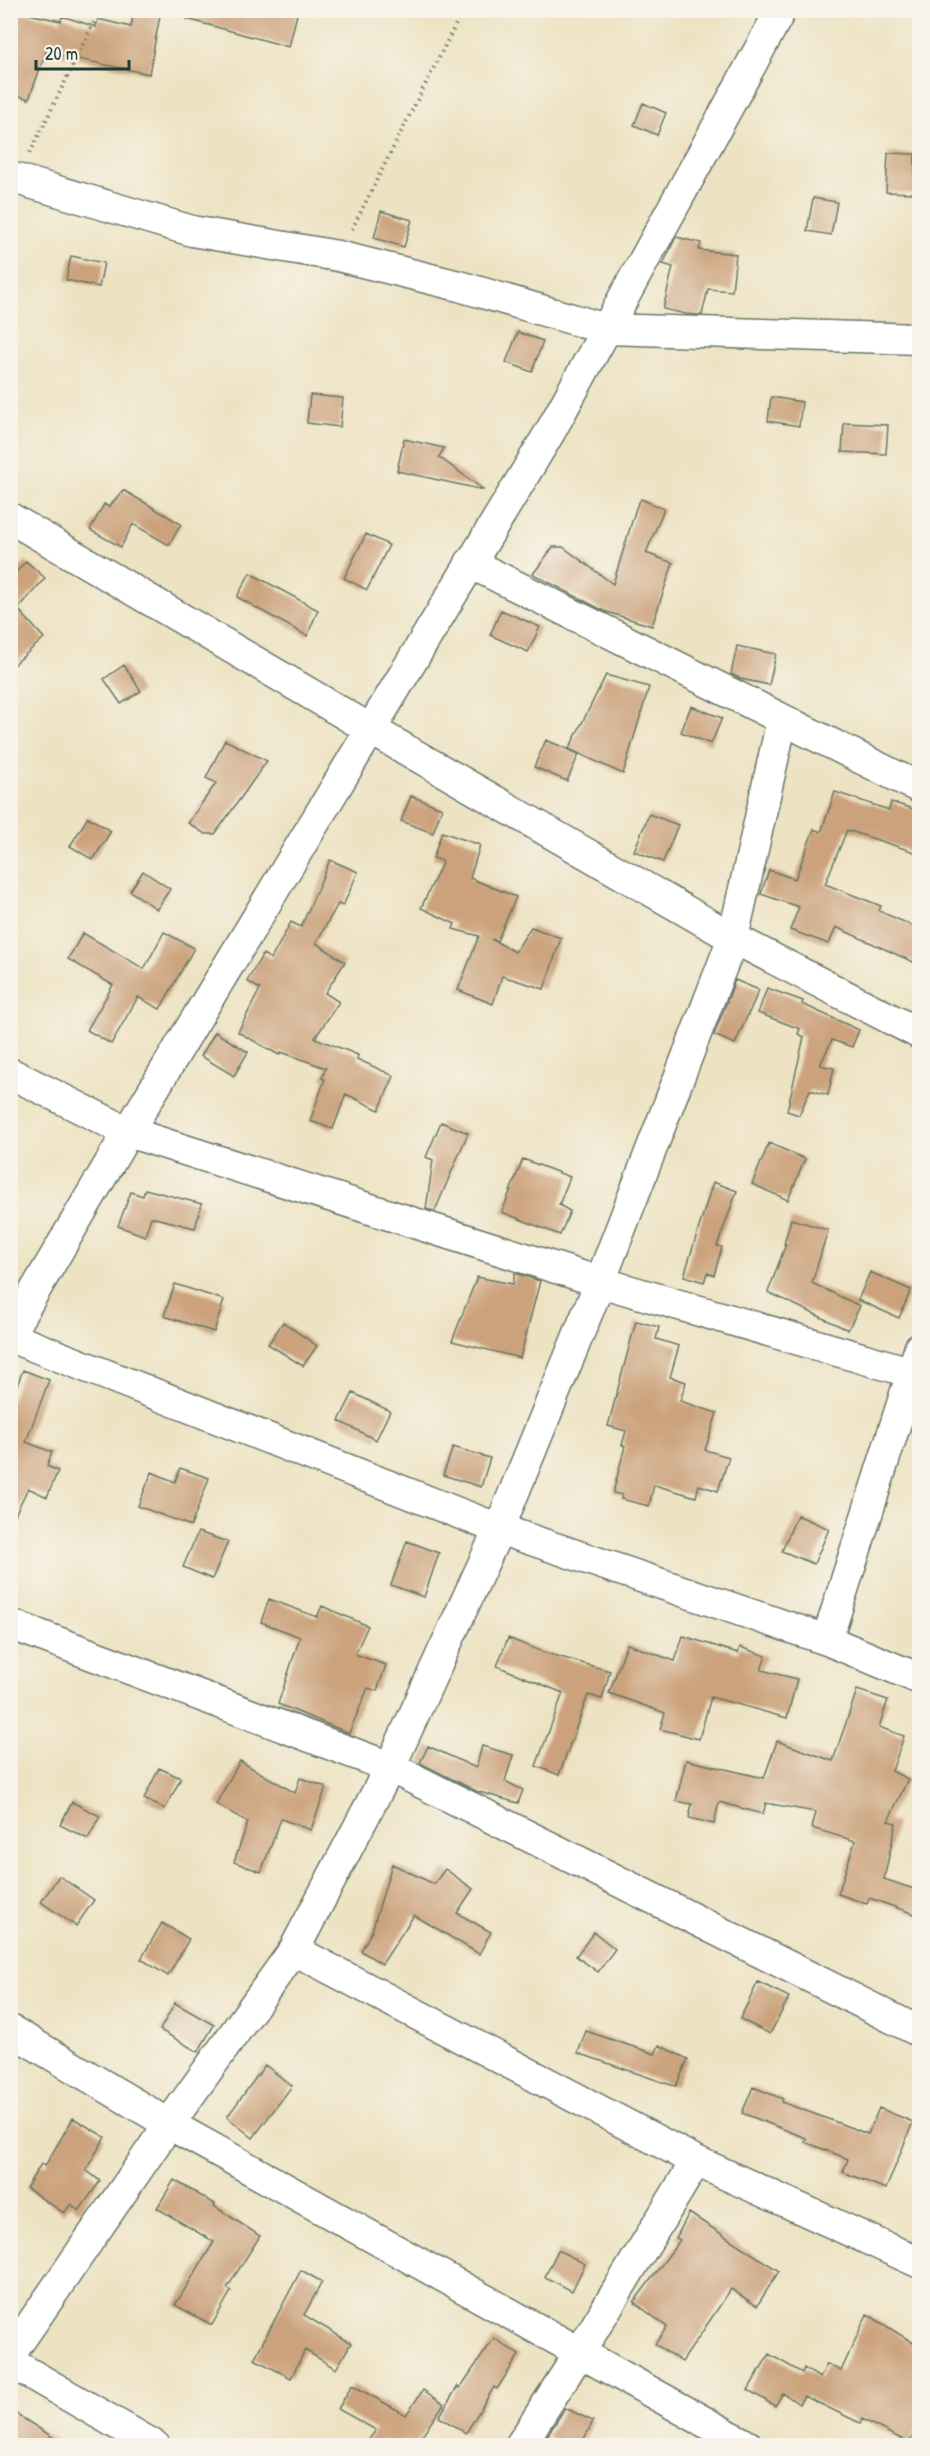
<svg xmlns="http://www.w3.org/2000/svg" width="930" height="2456" font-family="'Patrick Hand',sans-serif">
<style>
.building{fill:#cba27b}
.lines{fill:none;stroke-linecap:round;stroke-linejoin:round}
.minor-casing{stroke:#677766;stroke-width:33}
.path{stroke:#677766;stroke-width:4;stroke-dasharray:1.5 4.5;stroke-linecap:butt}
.minor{stroke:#fff;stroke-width:30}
</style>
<rect width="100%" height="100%" fill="#f7f3e8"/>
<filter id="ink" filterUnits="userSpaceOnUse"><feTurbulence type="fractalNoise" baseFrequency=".0167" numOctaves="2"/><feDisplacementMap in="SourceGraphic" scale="12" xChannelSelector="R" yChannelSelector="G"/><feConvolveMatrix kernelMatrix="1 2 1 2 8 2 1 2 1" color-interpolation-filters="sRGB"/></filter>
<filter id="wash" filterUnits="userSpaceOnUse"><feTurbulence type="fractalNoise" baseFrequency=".008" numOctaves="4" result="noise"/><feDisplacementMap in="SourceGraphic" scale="24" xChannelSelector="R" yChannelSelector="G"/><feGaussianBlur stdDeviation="1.35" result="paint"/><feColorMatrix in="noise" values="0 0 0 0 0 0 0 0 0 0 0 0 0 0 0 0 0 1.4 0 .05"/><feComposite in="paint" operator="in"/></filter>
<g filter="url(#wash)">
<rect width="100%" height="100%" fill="#ede2c2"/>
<g id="blocks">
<path class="building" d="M 10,10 L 61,21 L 62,16 L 96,27 L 98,19 L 131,27 L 134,10 L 161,10 L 149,74 L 46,52 L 29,99 L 10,93 Z
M 188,10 L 298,10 L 289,47 L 187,19 Z
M 643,103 L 666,113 L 657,135 L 634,125 Z
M 888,153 L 915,154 L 914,193 L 886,192 Z
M 813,198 L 837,202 L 831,235 L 807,231 Z
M 381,211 L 412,220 L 404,247 L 374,238 Z
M 676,237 L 701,243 L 699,250 L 736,254 L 732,291 L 708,289 L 702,315 L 686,314 L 663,309 L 673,267 L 663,264 Z
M 71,256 L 104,263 L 99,287 L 66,280 Z
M 518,332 L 543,341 L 532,372 L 506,362 Z
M 310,395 L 343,398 L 340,427 L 307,423 Z
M 771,397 L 802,402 L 799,426 L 768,421 Z
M 844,423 L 888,425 L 886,454 L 842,452 Z
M 404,439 L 444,448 L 439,457 L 484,490 L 397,471 Z
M 123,490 L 181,524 L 169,545 L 133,524 L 121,547 L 90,530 L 104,504 L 109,507 Z
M 641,499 L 664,509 L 646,553 L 673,563 L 652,626 L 604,611 L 533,574 L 553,547 L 563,547 L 613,584 L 636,508 Z
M 366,534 L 389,545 L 367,590 L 344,578 Z
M 26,561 L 45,578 L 18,609 L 44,638 L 10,668 L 10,579 Z
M 250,573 L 318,610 L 307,636 L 237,597 Z
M 501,610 L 540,627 L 528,652 L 490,635 Z
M 737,646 L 776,654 L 769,685 L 741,679 L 731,674 Z
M 124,665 L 141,691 L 121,704 L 104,679 Z
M 606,675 L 649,687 L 623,774 L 569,749 Z
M 691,706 L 722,718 L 711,744 L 681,732 Z
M 225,740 L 267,761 L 215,834 L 205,834 L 188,823 L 216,783 L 206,778 Z
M 546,740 L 579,754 L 567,781 L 534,767 Z
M 835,792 L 889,810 L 891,802 L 920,811 L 920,854 L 847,830 L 825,884 L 881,906 L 879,911 L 920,929 L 920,965 L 836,927 L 829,944 L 790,930 L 799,907 L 761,894 L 769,870 L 795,879 L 814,829 L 821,832 Z
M 411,796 L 442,808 L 433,833 L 401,821 Z
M 649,814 L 678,825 L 663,862 L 634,851 Z
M 88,817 L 111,831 L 93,860 L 70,846 Z
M 442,832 L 480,845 L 470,878 L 516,897 L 497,941 L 491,939 L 515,952 L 531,927 L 561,938 L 544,989 L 502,976 L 493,1004 L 458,990 L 479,936 L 453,929 L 455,924 L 421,908 L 443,861 L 433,858 Z
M 330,860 L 358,872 L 343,906 L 338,904 L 316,943 L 345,962 L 325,993 L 339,1002 L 315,1038 L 358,1055 L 357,1059 L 394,1076 L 379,1110 L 346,1094 L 333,1129 L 310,1121 L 325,1079 L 322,1078 L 326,1068 L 281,1052 L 279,1055 L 238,1032 L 260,989 L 247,981 L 263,954 L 271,959 L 291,922 L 301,927 Z
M 143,871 L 170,889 L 157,909 L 130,891 Z
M 164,932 L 194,948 L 160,1009 L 138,997 L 111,1044 L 87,1030 L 113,985 L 68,959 L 83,933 L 144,969 Z
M 735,980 L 759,990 L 735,1044 L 714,1035 Z
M 767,988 L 803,1001 L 802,1004 L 859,1030 L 852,1047 L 832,1040 L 820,1065 L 834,1068 L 828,1095 L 810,1090 L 799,1115 L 787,1111 L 804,1037 L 798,1034 L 800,1029 L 758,1013 Z
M 215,1032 L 248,1052 L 234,1076 L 201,1056 Z
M 441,1122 L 468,1133 L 435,1211 L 426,1209 L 433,1160 L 426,1157 Z
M 769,1143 L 805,1159 L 788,1200 L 752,1184 Z
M 523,1159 L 570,1177 L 559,1205 L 570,1211 L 560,1235 L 502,1212 Z
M 713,1182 L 737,1191 L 717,1246 L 722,1247 L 714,1275 L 707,1273 L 704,1282 L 684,1276 Z
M 145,1189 L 202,1204 L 195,1228 L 151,1217 L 145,1236 L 118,1226 L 131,1192 L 143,1196 Z
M 791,1219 L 828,1230 L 812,1283 L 860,1306 L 848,1330 L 768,1292 L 786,1244 L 784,1244 Z
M 870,1272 L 911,1290 L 899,1318 L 858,1300 Z
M 515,1273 L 540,1281 L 520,1358 L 452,1341 L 477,1277 L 513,1284 Z
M 175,1284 L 224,1300 L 214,1332 L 164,1316 Z
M 636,1321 L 659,1327 L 656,1339 L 679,1346 L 670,1377 L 686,1382 L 680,1401 L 717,1413 L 705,1450 L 729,1457 L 718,1491 L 699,1485 L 696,1497 L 654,1485 L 649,1506 L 621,1499 L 622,1495 L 613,1493 L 625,1446 L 622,1445 L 626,1431 L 608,1426 Z
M 283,1322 L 317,1346 L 303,1366 L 268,1344 Z
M 23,1370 L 49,1380 L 26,1442 L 52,1452 L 47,1466 L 58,1471 L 47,1497 L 28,1488 L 10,1525 L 10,1403 Z
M 353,1393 L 390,1411 L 376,1440 L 339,1421 Z
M 453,1447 L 490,1458 L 481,1487 L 443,1475 Z
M 180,1468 L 209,1478 L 191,1526 L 138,1506 L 152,1472 L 175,1482 Z
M 797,1515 L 829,1529 L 814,1564 L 782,1551 Z
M 198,1532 L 228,1542 L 212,1579 L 183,1567 Z
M 407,1541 L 439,1553 L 424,1597 L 391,1585 Z
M 269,1599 L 317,1617 L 322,1606 L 368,1626 L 355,1654 L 386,1665 L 377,1691 L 368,1688 L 349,1733 L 278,1704 L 300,1637 L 261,1622 Z
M 683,1636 L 738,1653 L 740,1647 L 766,1656 L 761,1670 L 797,1679 L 787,1718 L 711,1697 L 699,1739 L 660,1729 L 665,1713 L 609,1693 L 627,1644 L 675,1661 Z
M 508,1638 L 543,1652 L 610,1671 L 602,1699 L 588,1695 L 559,1775 L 536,1766 L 563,1693 L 497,1666 Z
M 857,1690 L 888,1700 L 879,1727 L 904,1736 L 892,1771 L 908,1779 L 888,1821 L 896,1823 L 884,1879 L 920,1891 L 920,1916 L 869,1898 L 867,1904 L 838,1894 L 855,1841 L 812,1828 L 816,1812 L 766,1803 L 763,1814 L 719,1802 L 714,1824 L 689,1818 L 692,1804 L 676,1801 L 686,1760 L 764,1778 L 777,1741 L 833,1761 Z
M 428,1746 L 476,1768 L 482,1746 L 513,1755 L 505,1781 L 523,1790 L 518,1803 L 476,1791 L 420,1763 Z
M 240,1761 L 295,1793 L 300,1778 L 326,1787 L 311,1830 L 281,1819 L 261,1872 L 234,1862 L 248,1822 L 216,1804 Z
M 159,1768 L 181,1778 L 165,1809 L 144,1799 Z
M 72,1802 L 100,1816 L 88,1839 L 60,1825 Z
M 392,1864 L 434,1884 L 445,1869 L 473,1889 L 457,1913 L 491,1932 L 479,1954 L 414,1915 L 382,1964 L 361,1951 L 372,1931 Z
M 59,1876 L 94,1900 L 76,1926 L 41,1902 Z
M 162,1923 L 189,1939 L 168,1976 L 141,1959 Z
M 594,1932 L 615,1949 L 598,1972 L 576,1956 Z
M 758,1982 L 789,1997 L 770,2034 L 740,2019 Z
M 175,2003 L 214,2025 L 198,2052 L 160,2030 Z
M 586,2031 L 655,2054 L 659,2045 L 688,2059 L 676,2086 L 668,2084 L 578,2053 Z
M 265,2065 L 292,2086 L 253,2138 L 227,2117 Z
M 753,2087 L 783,2099 L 782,2102 L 868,2134 L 879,2108 L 913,2122 L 886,2189 L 843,2172 L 848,2159 L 805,2142 L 806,2138 L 742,2113 Z
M 73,2118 L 105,2137 L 86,2170 L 100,2181 L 79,2211 L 71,2204 L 64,2213 L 26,2188 L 41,2164 L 45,2166 Z
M 174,2180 L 215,2204 L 214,2206 L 260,2236 L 227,2288 L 231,2291 L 212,2325 L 175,2305 L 214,2242 L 157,2208 Z
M 689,2213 L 779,2271 L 757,2306 L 731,2289 L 682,2362 L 655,2344 L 667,2327 L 634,2302 L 680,2240 L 676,2238 Z
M 558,2250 L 585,2264 L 572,2291 L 545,2277 Z
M 301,2270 L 322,2282 L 304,2315 L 351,2343 L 336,2369 L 305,2350 L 291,2378 L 254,2359 Z
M 867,2314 L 920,2347 L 920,2423 L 909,2443 L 862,2419 L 860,2423 L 804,2396 L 799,2404 L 783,2393 L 775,2406 L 748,2390 L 769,2354 L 802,2373 L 804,2368 L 820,2378 L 827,2364 L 841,2371 Z
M 494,2338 L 519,2355 L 497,2389 L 494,2387 L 466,2433 L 439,2417 L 458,2386 L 460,2388 Z
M 352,2385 L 406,2415 L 423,2390 L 444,2404 L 415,2445 L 365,2445 L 376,2430 L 338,2409 Z
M 565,2408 L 593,2421 L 581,2445 L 567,2445 L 547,2436 Z
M 10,2410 L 65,2445 L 10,2445 Z"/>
</g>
</g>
<g filter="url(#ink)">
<use href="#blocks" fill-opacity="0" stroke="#677766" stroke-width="1.5"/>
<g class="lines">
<g class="minor-casing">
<path id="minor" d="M 10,177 L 192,231 L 338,256 L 459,286 L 606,329 L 920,339
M 10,518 L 370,729 L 733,938 L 920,1034
M 470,563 L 920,788
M 10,1073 L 128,1132 L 600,1282 L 920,1375
M 10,1333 L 128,1132 L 550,432 L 781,10
M 10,1337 L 499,1529 L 827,1640 L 920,1679
M 10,1624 L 390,1767 L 920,2032
M 827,1640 L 920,1347
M 294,1950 L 696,2161 L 920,2263
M 10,2030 L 169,2124 L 748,2446
M 10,2355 L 169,2124 L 294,1950 L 390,1767 L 499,1529 L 600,1282 L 733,938 L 782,720
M 10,2362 L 155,2446
M 520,2446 L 580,2352 L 696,2161"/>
</g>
<path class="path" d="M 30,153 L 100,10
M 352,229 L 463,10"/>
<use href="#minor" class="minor"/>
</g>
</g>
<rect width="930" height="2456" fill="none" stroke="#f7f3e8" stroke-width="36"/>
<path d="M36 60v9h93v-9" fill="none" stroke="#1f3d34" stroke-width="3"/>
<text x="45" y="60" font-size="18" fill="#1f3d34" stroke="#f7f3e8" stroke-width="4.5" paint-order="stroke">20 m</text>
</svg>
